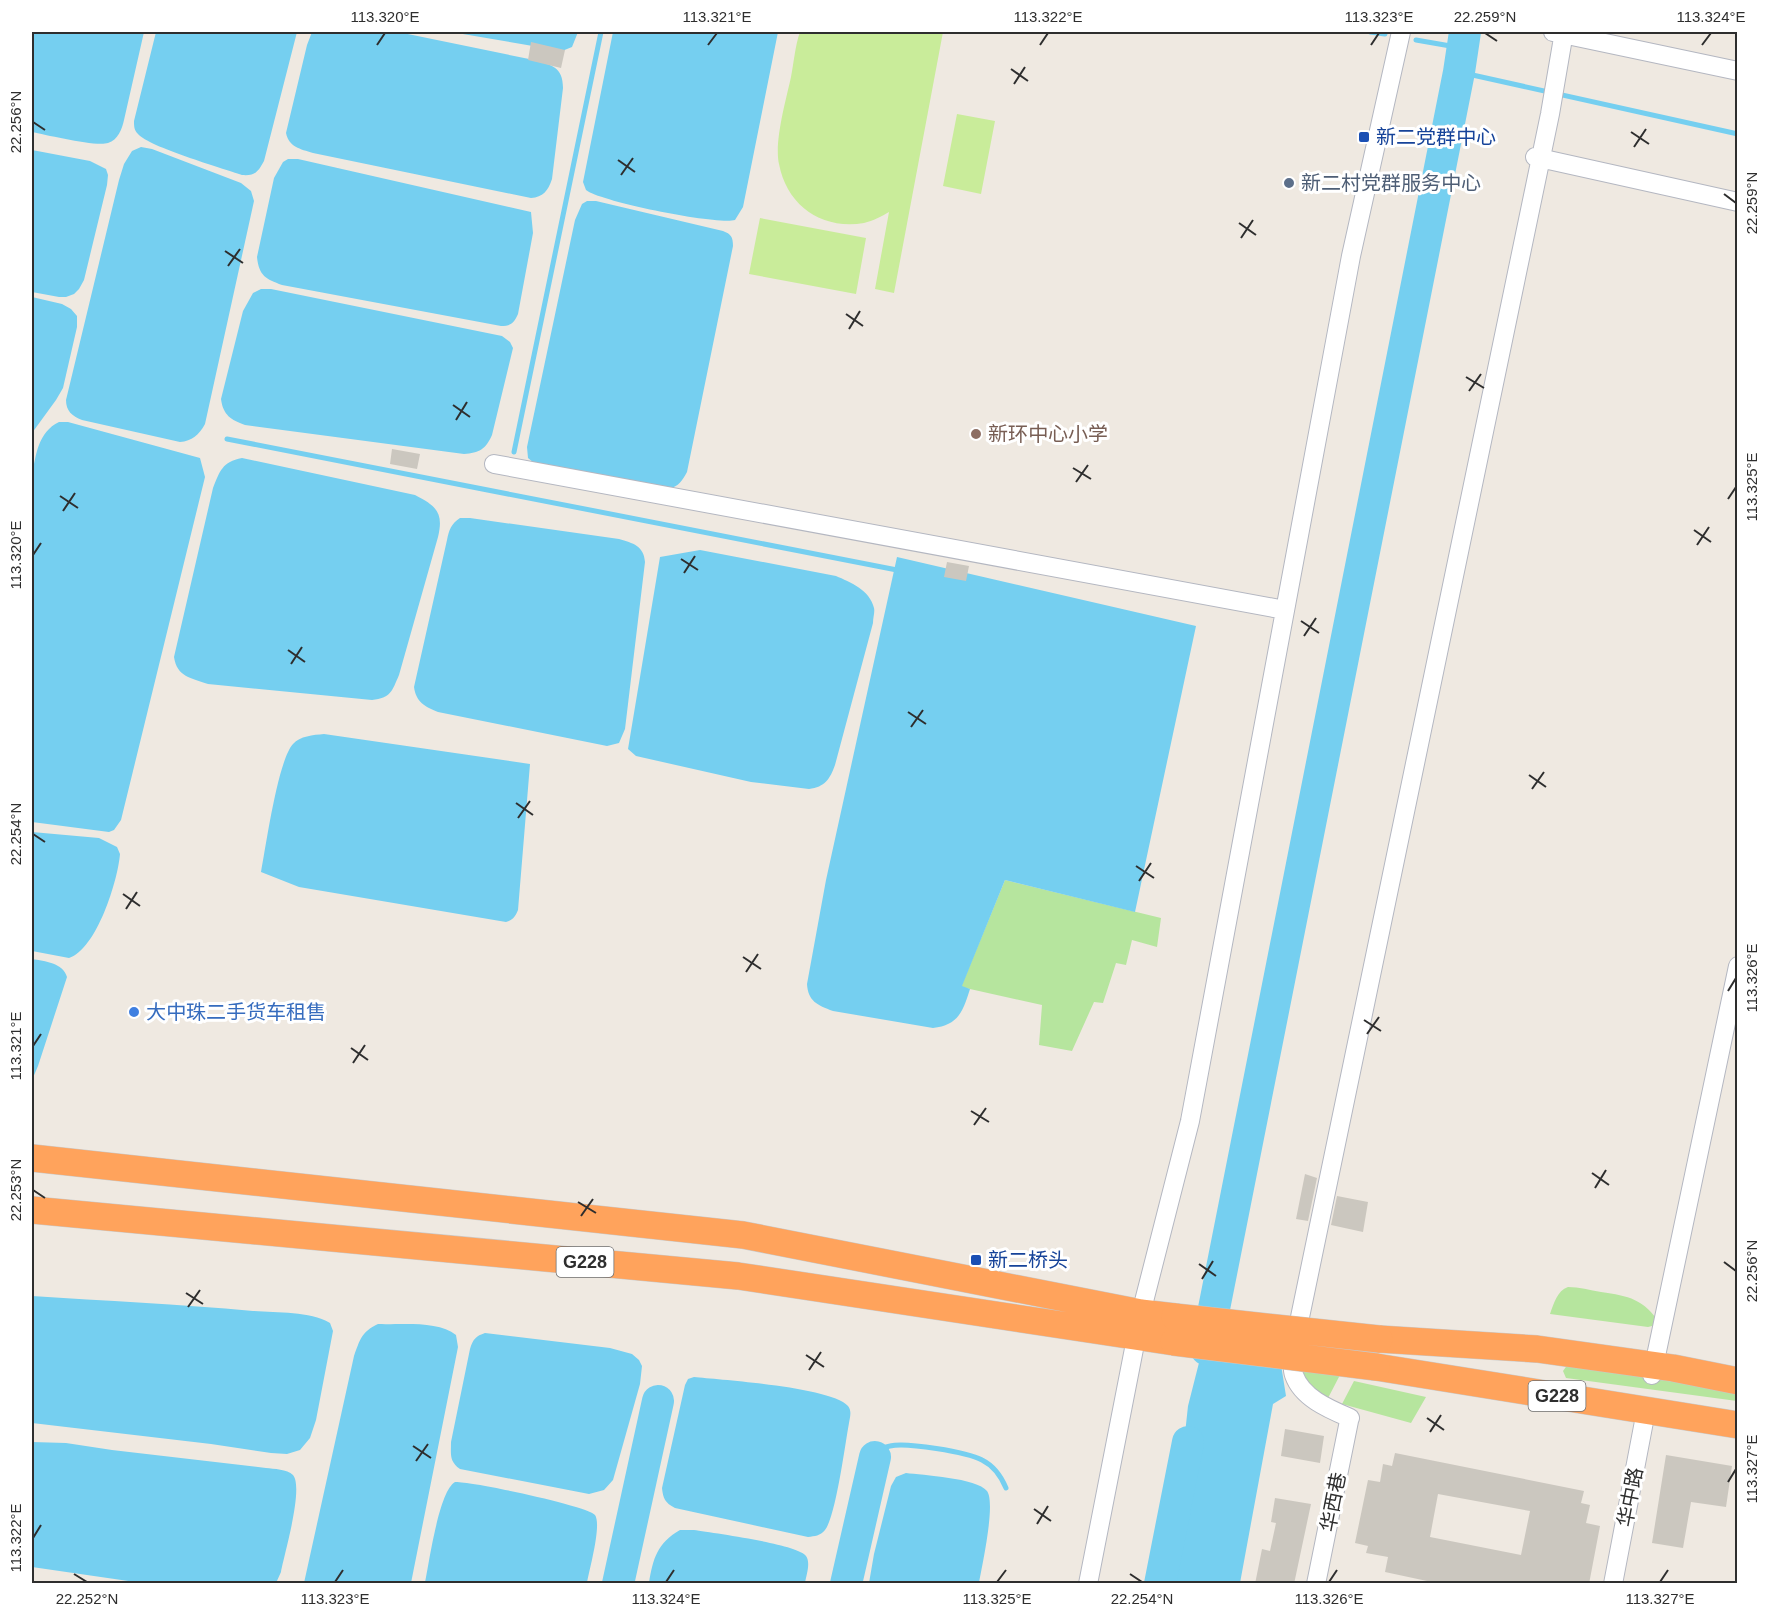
<svg xmlns="http://www.w3.org/2000/svg" width="1769" height="1615" font-family="Helvetica,'Noto Sans SC',sans-serif">
<style>
.green{fill:#b6e59e}
.pitch{fill:#c9ec9a}
.water{fill:#75cff0}
.lines{fill:none;stroke-linecap:round;stroke-linejoin:round}
.stream{stroke:#75cff0;stroke-width:5}
.river{stroke:#75cff0;stroke-width:32}
.building{fill:#cbc7bf;fill-rule:evenodd}
.minor-casing{stroke:#b4b7c1;stroke-width:20}
.highway-casing{stroke:#c9c9c9;stroke-width:28}
.minor{stroke:#fff;stroke-width:18}
.highway{stroke:#ffa35c;stroke-width:27}
.highway-bridge-casing{stroke:#c9c9c9;stroke-width:28;stroke-linecap:butt}
.highway-bridge{stroke:#ffa35c;stroke-width:27}
.ticks{fill:none;stroke:#2e2e2e;stroke-width:2}
.transit-dot{fill:#1a4fb4;stroke:#fff;stroke-width:2}
.service-dot{fill:#5c6f8a;stroke:#fff;stroke-width:2}
.education-dot{fill:#8d6e63;stroke:#fff;stroke-width:2}
.shop-dot{fill:#3f7fe0;stroke:#fff;stroke-width:2}
.labels{text-anchor:middle;dominant-baseline:central;stroke-width:6;stroke-linejoin:round;paint-order:stroke}
.shield{fill:#fff;stroke:#6d6d6d;stroke-width:1.5}
.shield-label{font-size:18px;font-weight:bold;fill:#2e2e2e}
.transit-label{font-size:20px;fill:#164399;stroke:#fff;text-anchor:start}
.service-label{font-size:20px;fill:#4e5e75;stroke:#fff;text-anchor:start}
.education-label{font-size:20px;fill:#785e54;stroke:#fff;text-anchor:start}
.shop-label{font-size:20px;fill:#366cbe;stroke:#fff;text-anchor:start}
.street-label{font-size:20px;fill:#2e2e2e;stroke:#fff}
.neatline{fill:none;stroke:#2e2e2e;stroke-width:2}
.ticks-label{font-size:15px;text-anchor:middle;fill:#2e2e2e}
</style>
<rect width="100%" height="100%" fill="#efe9e1"/>
<path class="green" d="M 1005,880 L 1161,918 L 1157,947 L 1132,940 L 1126,965 L 1116,963 L 1103,1003 L 1094,1002 L 1072,1051 L 1039,1045 L 1042,1005 L 961,987 Z
M 1568,1287 C 1579,1287 1590,1290 1601,1292 C 1629,1296 1644,1299 1660,1324 L 1648,1327 L 1550,1314 C 1554,1303 1557,1291 1568,1287 Z
M 1568,1364 L 1737,1388 L 1737,1401 L 1566,1378 L 1563,1371 Z
M 1300,1366 L 1340,1375 L 1327,1400 L 1308,1387 Z
M 1354,1381 L 1426,1397 L 1411,1423 L 1342,1404 Z"/>
<path class="pitch" d="M 800,32 L 943,32 L 894,293 L 875,289 L 889,212 C 882,216 873,221 864,223 C 822,230 787,206 779,164 C 774,142 786,100 791,77 C 794,62 795,46 800,32 Z
M 957,114 L 995,121 L 981,194 L 943,186 Z
M 760,218 L 866,238 L 856,294 L 749,274 Z"/>
<path class="water" d="M 32,32 L 144,32 L 124,120 C 122,129 118,140 108,143 C 96,147 47,135 32,132 Z
M 156,32 L 297,32 L 264,161 C 258,172 255,176 242,175 C 222,168 149,147 138,134 C 134,130 134,126 134,121 Z
M 312,32 L 398,32 L 534,60 C 552,65 563,67 563,88 L 552,179 C 548,191 543,197 531,198 L 313,153 C 300,149 289,147 286,133 L 307,45 Z
M 451,32 L 578,32 L 572,47 L 562,51 Z
M 613,32 L 778,32 L 743,207 L 735,220 C 717,225 601,202 586,190 L 583,182 Z
M 141,147 L 152,149 L 241,183 L 251,191 L 254,201 L 205,424 C 199,435 192,441 180,442 L 82,420 C 72,416 66,411 66,400 L 119,180 L 124,164 L 132,151 Z
M 32,150 L 90,161 L 106,169 L 108,175 L 107,185 L 84,280 L 79,289 L 74,294 L 66,297 L 59,297 L 32,292 Z
M 288,159 L 298,159 L 531,212 L 533,233 L 518,314 C 514,323 511,326 501,326 L 282,285 C 266,279 259,276 257,257 L 274,178 L 283,162 Z
M 587,201 L 596,201 L 723,231 C 731,234 733,237 733,246 L 687,472 C 682,481 679,486 669,489 L 534,463 L 528,458 L 527,447 L 575,220 L 582,204 Z
M 261,289 L 271,289 L 502,336 L 510,342 L 513,348 L 492,435 C 486,449 479,453 464,454 L 245,425 C 231,420 223,415 221,399 L 243,311 L 253,293 Z
M 32,297 L 62,304 L 71,309 L 77,316 L 77,327 L 63,388 L 56,400 L 32,433 Z
M 59,422 L 68,422 L 200,458 L 205,477 L 121,820 L 114,830 L 109,832 L 32,822 L 32,475 C 36,455 38,432 59,422 Z
M 242,458 L 415,495 C 436,506 444,512 438,537 L 399,675 C 392,691 391,698 372,700 L 208,684 C 191,678 177,677 174,657 L 213,488 C 220,471 222,462 242,458 Z
M 460,518 L 470,518 L 619,539 C 633,543 644,546 645,562 L 625,729 L 619,743 L 607,746 L 438,712 C 425,707 416,702 414,687 L 447,540 C 449,530 451,524 460,518 Z
M 700,550 L 836,576 C 850,582 870,590 874,608 C 875,612 873,618 873,623 L 835,765 C 830,779 825,787 809,789 L 751,782 L 636,756 L 628,749 L 660,557 Z
M 897,557 L 1196,626 L 1135,912 L 1005,880 L 962,986 L 970,989 C 963,1011 959,1025 933,1028 L 833,1011 C 817,1005 808,1001 807,984 L 826,880 Z
M 324,734 L 530,764 L 518,910 C 515,917 513,920 506,922 L 299,887 L 261,872 C 266,846 278,760 293,744 C 300,736 313,735 324,734 Z
M 32,832 L 99,838 L 117,847 L 120,854 C 118,880 97,949 69,958 L 32,951 Z
M 32,959 C 45,961 63,963 67,977 L 38,1066 L 32,1080 Z
M 32,1296 C 105,1301 179,1304 253,1311 C 277,1313 309,1311 330,1323 L 333,1331 L 316,1420 L 310,1438 L 300,1450 L 287,1454 L 271,1453 L 211,1444 L 32,1423 Z
M 378,1324 C 400,1325 438,1320 456,1335 L 458,1347 L 411,1583 L 304,1583 L 354,1356 C 360,1340 361,1332 378,1324 Z
M 485,1333 L 610,1348 L 632,1354 L 639,1360 L 642,1366 L 640,1384 L 613,1480 L 604,1490 L 589,1494 L 460,1469 C 449,1461 451,1454 451,1442 L 470,1349 C 473,1339 476,1336 485,1333 Z
M 1204,1343 L 1279,1352 L 1286,1396 L 1273,1404 L 1240,1583 L 1159,1584 L 1166,1545 L 1174,1536 L 1188,1406 Z
M 694,1377 C 723,1380 831,1387 848,1406 C 852,1411 850,1417 849,1423 C 845,1444 836,1516 825,1530 C 820,1536 815,1536 808,1537 L 675,1508 C 665,1503 663,1498 662,1488 L 685,1385 L 688,1379 Z
M 32,1442 L 66,1443 L 112,1450 L 266,1468 C 274,1469 287,1469 293,1475 C 304,1488 284,1555 281,1572 L 276,1583 L 142,1583 L 32,1567 Z
M 906,1473 C 922,1475 977,1478 987,1491 C 996,1503 982,1566 979,1583 L 869,1583 L 874,1554 L 891,1486 L 896,1477 Z
M 455,1482 C 470,1481 589,1506 595,1515 C 602,1525 589,1571 587,1583 L 425,1583 C 429,1563 439,1491 455,1482 Z
M 680,1530 L 694,1530 C 713,1533 798,1544 806,1556 C 811,1563 806,1576 805,1583 L 649,1583 C 653,1559 657,1543 680,1530 Z"/>
<g class="lines">
<path class="stream" d="M 1370,32 L 1385,34
M 1416,40 L 1462,48
M 1459,72 L 1738,134
M 227,439 L 897,570
M 514,452 L 601,32
M 875,1457 C 880,1451 883,1447 890,1446 C 906,1442 967,1452 982,1460 C 994,1466 1001,1476 1006,1488"/>
<path class="river" d="M 1206,1349 L 1459,72 L 1465,32
M 618,1584 L 658,1401
M 846,1584 L 875,1457
M 1160,1584 L 1188,1442"/>
</g>
<path class="building" d="M 531,42 L 565,50 L 561,68 L 528,60 Z
M 392,449 L 420,454 L 417,469 L 390,464 Z
M 947,562 L 969,566 L 966,581 L 944,577 Z
M 1305,1174 L 1317,1178 L 1308,1221 L 1296,1219 Z
M 1337,1196 L 1368,1202 L 1363,1232 L 1331,1225 Z
M 1285,1429 L 1324,1436 L 1320,1463 L 1281,1456 Z
M 1395,1453 L 1584,1491 L 1581,1503 L 1590,1505 L 1586,1523 L 1600,1526 L 1589,1584 L 1441,1584 L 1385,1572 L 1388,1557 L 1366,1553 L 1368,1546 L 1355,1543 L 1368,1480 L 1380,1482 L 1383,1464 L 1392,1466 ZM 1438,1494 L 1530,1511 L 1521,1555 L 1430,1537 Z
M 1666,1455 L 1732,1466 L 1726,1507 L 1691,1502 L 1683,1548 L 1652,1543 Z
M 1275,1498 L 1311,1504 L 1294,1584 L 1255,1584 L 1262,1549 L 1270,1551 L 1276,1523 L 1271,1522 Z"/>
<g class="lines">
<g class="minor-casing">
<path id="minor" d="M 1553,32 L 1738,71
M 1535,157 L 1738,202
M 494,464 L 1285,610
M 1652,1375 L 1738,966
M 1350,1418 C 1329,1409 1302,1398 1294,1375 C 1291,1366 1293,1355 1294,1346 L 1550,114 L 1564,32
M 1088,1584 L 1141,1313 L 1190,1121 L 1351,256 L 1401,32
M 1316,1584 L 1349,1421
M 1613,1584 L 1646,1411"/>
</g>
<g class="highway-casing">
<path id="highway" d="M 32,1158 L 743,1235 L 1141,1313 L 1175,1317
M 32,1210 L 738,1276 L 1174,1342
M 1379,1339 L 1537,1349 L 1673,1368 L 1738,1381
M 1376,1367 L 1738,1425"/>
</g>
<use href="#minor" class="minor"/>
<use href="#highway" class="highway"/>
<g class="highway-bridge-casing">
<path id="highway-bridge" d="M 1175,1317 L 1379,1339
M 1174,1342 L 1376,1367"/>
</g>
<use href="#highway-bridge" class="highway-bridge"/>
</g>
<path class="ticks" d="M 1485,33 L 1497,41M 377,45 L 385,33M 708,45 L 717,33M 1040,45 L 1048,33M 1371,45 L 1379,33M 1702,45 L 1711,33M 1011,69 L 1028,81M 1014,84 L 1025,67M 33,122 L 45,130M 1631,132 L 1649,144M 1634,147 L 1646,129M 618,160 L 635,172M 621,175 L 633,158M 1724,194 L 1736,203M 1239,223 L 1256,235M 1241,238 L 1253,220M 225,251 L 243,263M 228,266 L 240,249M 846,314 L 863,326M 849,329 L 860,311M 1466,377 L 1484,388M 1469,391 L 1481,374M 453,405 L 470,417M 456,420 L 467,402M 1073,468 L 1091,479M 1076,482 L 1088,465M 60,496 L 78,508M 1728,499 L 1736,487M 63,511 L 75,493M 1694,530 L 1711,542M 1697,545 L 1709,527M 33,555 L 41,543M 681,559 L 698,570M 684,573 L 695,556M 1301,621 L 1319,633M 1304,636 L 1316,618M 288,650 L 305,662M 291,664 L 302,647M 908,712 L 926,724M 911,727 L 923,710M 1529,775 L 1546,787M 1532,789 L 1544,772M 516,803 L 533,815M 518,818 L 530,801M 33,834 L 45,842M 1136,866 L 1154,878M 1139,881 L 1151,863M 123,894 L 140,906M 126,909 L 137,892M 743,957 L 761,969M 746,972 L 758,954M 1728,991 L 1736,978M 1364,1020 L 1381,1031M 1367,1034 L 1379,1017M 33,1046 L 41,1034M 351,1048 L 368,1060M 353,1063 L 365,1045M 971,1111 L 989,1122M 974,1125 L 986,1108M 1592,1173 L 1609,1185M 1595,1188 L 1606,1170M 33,1190 L 45,1198M 578,1202 L 596,1213M 581,1216 L 593,1199M 1724,1262 L 1736,1271M 1199,1264 L 1216,1276M 1202,1279 L 1213,1261M 186,1293 L 203,1304M 188,1307 L 200,1290M 806,1355 L 824,1367M 809,1370 L 821,1352M 1427,1418 L 1444,1430M 1430,1432 L 1441,1415M 413,1446 L 431,1458M 416,1461 L 428,1444M 1728,1482 L 1736,1469M 1034,1509 L 1051,1521M 1037,1524 L 1048,1506M 33,1538 L 41,1525M 74,1574 L 87,1582M 1130,1574 L 1142,1582M 335,1582 L 343,1570M 666,1582 L 674,1570M 997,1582 L 1006,1570M 1329,1582 L 1337,1570M 1660,1582 L 1668,1570"/>
<g class="transit-dot">
<rect x="1358" y="131" width="12" height="12" rx="3"/>
<rect x="970" y="1254" width="12" height="12" rx="3"/>
</g>
<circle class="service-dot" cx="1289" cy="183" r="6"/>
<circle class="education-dot" cx="976" cy="434" r="6"/>
<circle class="shop-dot" cx="134" cy="1012" r="6"/>
<g class="labels">
<g class="shield">
<rect x="556.5" y="1247" width="57" height="30" rx="4.5"/>
<rect x="1528.5" y="1381" width="57" height="30" rx="4.5"/>
</g>
<g class="shield-label">
<text x="585" y="1262">G228</text>
<text x="1557" y="1396">G228</text>
</g>
<g class="transit-label">
<text x="1376" y="137">新二党群中心</text>
<text x="988" y="1260">新二桥头</text>
</g>
<g class="service-label">
<text x="1301" y="183">新二村党群服务中心</text>
</g>
<g class="education-label">
<text x="988" y="434">新环中心小学</text>
</g>
<g class="shop-label">
<text x="146" y="1012">大中珠二手货车租售</text>
</g>
<g class="street-label">
<text transform="translate(1630 1497) rotate(-79)">华中路</text>
<text transform="translate(1333 1502) rotate(-79)">华西巷</text>
</g>
</g>
<rect width="1769" height="1615" fill="none" stroke="#ffffff" stroke-width="66"/>
<rect x="33" y="33" width="1703" height="1549" class="neatline"/>
<g class="ticks-label">
<text x="385" y="22">113.320°E</text>
<text x="717" y="22">113.321°E</text>
<text x="1048" y="22">113.322°E</text>
<text x="1379" y="22">113.323°E</text>
<text x="1485" y="22">22.259°N</text>
<text x="1711" y="22">113.324°E</text>
<text transform="translate(16 122) rotate(-90)" y="5">22.256°N</text>
<text transform="translate(1752 203) rotate(-90)" y="5">22.259°N</text>
<text transform="translate(1752 487) rotate(-90)" y="5">113.325°E</text>
<text transform="translate(16 555) rotate(-90)" y="5">113.320°E</text>
<text transform="translate(16 834) rotate(-90)" y="5">22.254°N</text>
<text transform="translate(1752 978) rotate(-90)" y="5">113.326°E</text>
<text transform="translate(16 1046) rotate(-90)" y="5">113.321°E</text>
<text transform="translate(16 1190) rotate(-90)" y="5">22.253°N</text>
<text transform="translate(1752 1271) rotate(-90)" y="5">22.256°N</text>
<text transform="translate(1752 1469) rotate(-90)" y="5">113.327°E</text>
<text transform="translate(16 1538) rotate(-90)" y="5">113.322°E</text>
<text x="87" y="1604">22.252°N</text>
<text x="335" y="1604">113.323°E</text>
<text x="666" y="1604">113.324°E</text>
<text x="997" y="1604">113.325°E</text>
<text x="1142" y="1604">22.254°N</text>
<text x="1329" y="1604">113.326°E</text>
<text x="1660" y="1604">113.327°E</text>
</g>
</svg>
